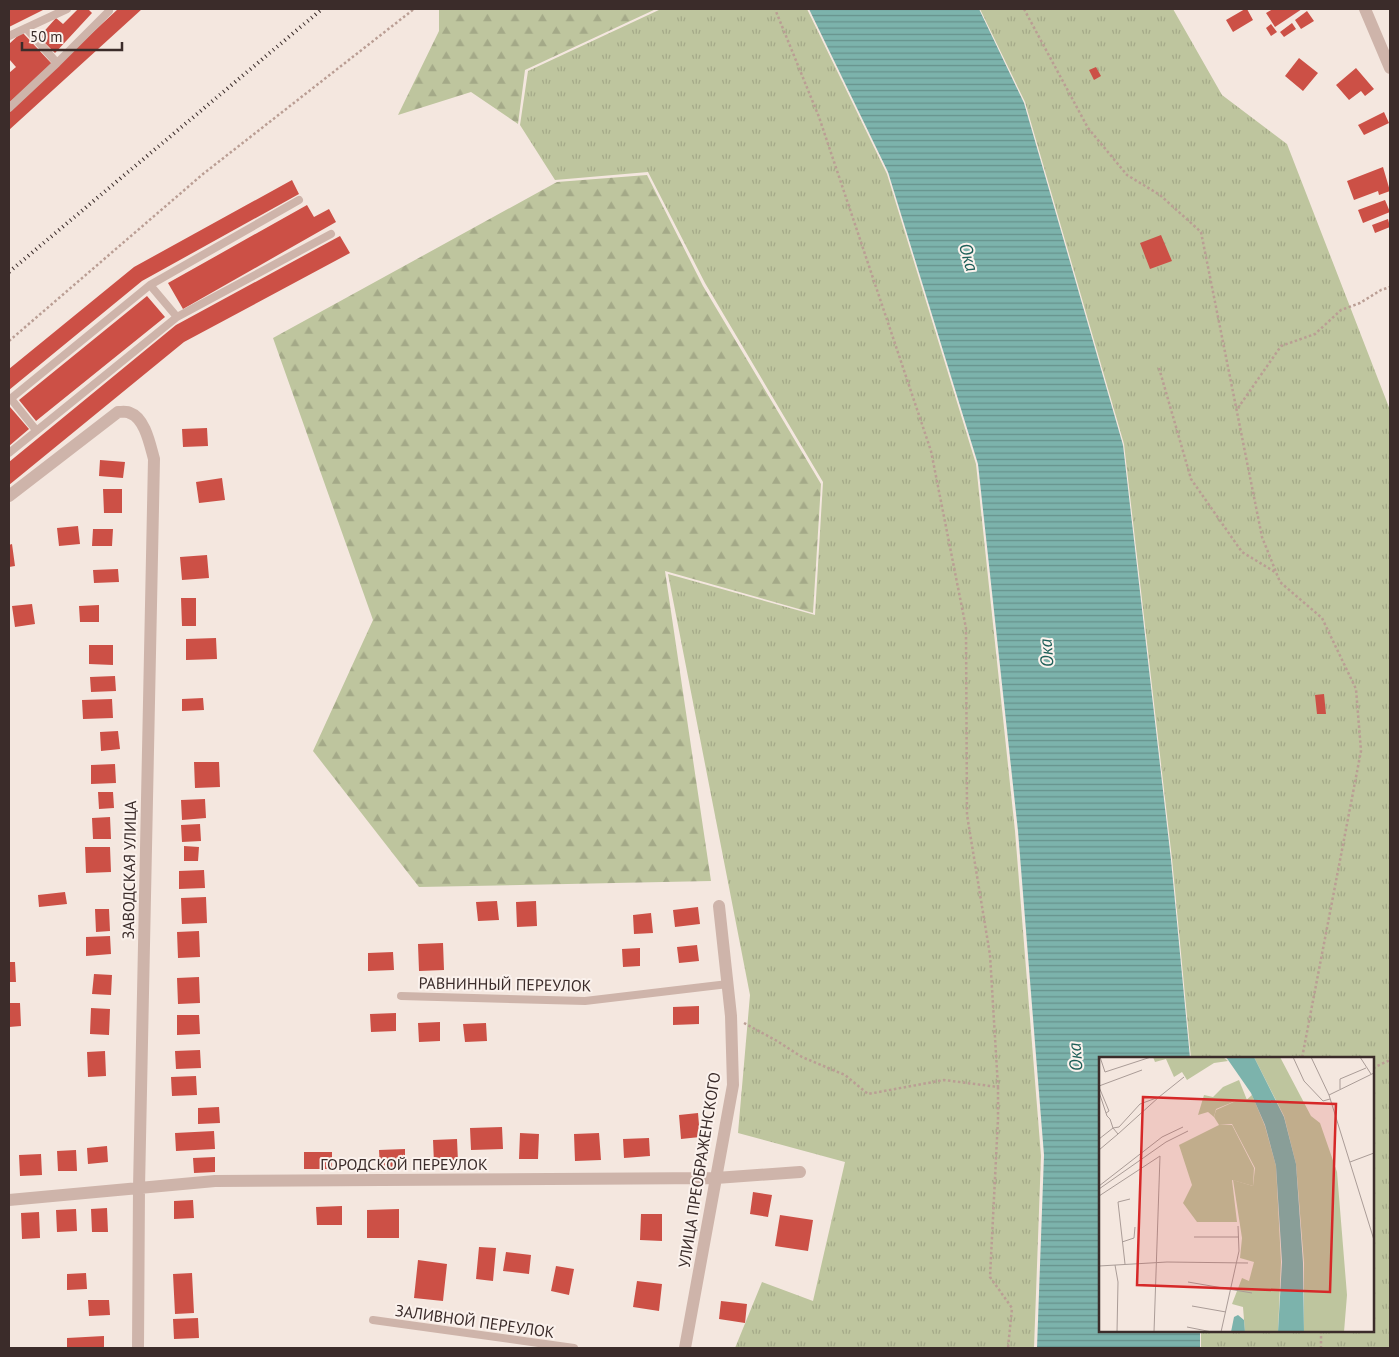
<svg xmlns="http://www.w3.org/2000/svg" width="1399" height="1357" font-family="'PT Sans',sans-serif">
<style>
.grass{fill:url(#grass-tufts)}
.forest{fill:url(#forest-firs)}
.water{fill:url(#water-rules)}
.building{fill:#cc5046}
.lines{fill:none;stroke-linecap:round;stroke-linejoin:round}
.path{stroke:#ba9e94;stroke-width:2.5;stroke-dasharray:2.5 2.5;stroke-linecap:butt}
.lane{stroke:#ceb4aa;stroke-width:8}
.street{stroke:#ceb4aa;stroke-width:12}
.rail{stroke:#3b2c2a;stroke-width:4;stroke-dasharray:1 4;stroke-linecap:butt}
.labels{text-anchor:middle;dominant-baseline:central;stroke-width:4;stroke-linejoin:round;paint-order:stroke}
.street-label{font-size:16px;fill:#3b2c2a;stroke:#fbf2ed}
.water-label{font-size:18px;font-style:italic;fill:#1d5f58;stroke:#fbf2ed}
.inset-road{fill:none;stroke:#aa9c97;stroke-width:1}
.view{fill:#d62828;fill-opacity:0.15;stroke:#d62828;stroke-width:2.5}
.inset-edge{fill:none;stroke:#3b2c2a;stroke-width:2.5}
</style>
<defs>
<pattern id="grass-tufts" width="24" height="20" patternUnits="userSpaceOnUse" patternTransform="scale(1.25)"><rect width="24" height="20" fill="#bec59e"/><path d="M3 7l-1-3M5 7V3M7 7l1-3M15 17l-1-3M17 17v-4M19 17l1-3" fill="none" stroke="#a4a988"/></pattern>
<pattern id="forest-firs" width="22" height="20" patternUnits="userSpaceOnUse" patternTransform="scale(1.25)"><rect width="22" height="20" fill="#bec59e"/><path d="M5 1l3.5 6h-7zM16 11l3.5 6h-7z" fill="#a4a988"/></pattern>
<pattern id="water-rules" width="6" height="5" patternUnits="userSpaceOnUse" patternTransform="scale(1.25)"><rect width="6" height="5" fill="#7cb3ac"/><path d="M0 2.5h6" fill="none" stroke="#67928c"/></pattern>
</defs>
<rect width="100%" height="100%" fill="#f4e7df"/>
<path class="grass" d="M 661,9 L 807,9 L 887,174 L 976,464 L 1015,831 L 1041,1156 L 1034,1348 L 735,1348 L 762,1282 L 813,1301 L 845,1162 L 738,1133 L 750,995 L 668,574 L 815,615 L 823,482 L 705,283 L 648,172 L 555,180 L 520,125 L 528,71 Z
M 980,9 L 1173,9 L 1222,95 L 1287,144 L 1390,410 L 1390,1348 L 1201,1348 L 1201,1331 L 1373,1331 L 1373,1058 L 1191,1058 L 1172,859 L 1124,444 L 1025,102 Z"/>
<path class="forest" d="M 439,9 L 656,9 L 525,70 L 518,124 L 471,92 L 398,115 L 439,31 Z
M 647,175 L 703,286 L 821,484 L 813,613 L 665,571 L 711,881 L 419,887 L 313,751 L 373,620 L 273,338 L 557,182 Z"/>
<path class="water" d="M 809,9 L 979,9 L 1024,103 L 1123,445 L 1171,860 L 1190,1058 L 1100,1058 L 1100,1331 L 1200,1331 L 1200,1348 L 1037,1348 L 1044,1155 L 1018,831 L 978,464 L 888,172 Z"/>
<path class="building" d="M 9,9 L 45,9 L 9,27 Z
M 78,9 L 88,9 L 92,13 L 55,53 L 39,37 L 56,18 L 63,24 Z
M 118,9 L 142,9 L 9,130 L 9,110 Z
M 1245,9 L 1247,9 L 1253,20 L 1233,32 L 1226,20 Z
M 1273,9 L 1302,9 L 1275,27 L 1266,13 Z
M 1307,11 L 1314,21 L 1301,29 L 1295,20 Z
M 1292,23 L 1296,29 L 1284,37 L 1280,32 Z
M 1271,24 L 1277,32 L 1271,36 L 1266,28 Z
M 22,32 L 52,64 L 9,103 L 9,73 L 16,67 L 9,59 L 9,44 Z
M 1299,58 L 1318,73 L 1303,91 L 1285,76 Z
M 1096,67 L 1101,76 L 1094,80 L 1089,70 Z
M 1356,68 L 1374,89 L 1365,96 L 1361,91 L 1349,100 L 1336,85 Z
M 1384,112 L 1389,123 L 1364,135 L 1358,125 Z
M 1383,167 L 1390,191 L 1379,195 L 1378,191 L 1354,200 L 1347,181 Z
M 292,180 L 299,194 L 142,281 L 9,390 L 9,369 L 134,267 Z
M 1385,200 L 1390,212 L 1363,223 L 1358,210 Z
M 307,205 L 314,217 L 329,209 L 336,222 L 183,309 L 168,283 Z
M 1388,219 L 1390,227 L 1375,233 L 1372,225 Z
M 1161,235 L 1172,261 L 1150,269 L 1140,243 Z
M 340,236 L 350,253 L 184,342 L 9,485 L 9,462 L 176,325 Z
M 147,296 L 165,317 L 36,421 L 19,400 Z
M 10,407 L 29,429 L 9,446 L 9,408 Z
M 207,428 L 208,446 L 183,447 L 182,429 Z
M 100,460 L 125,462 L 123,478 L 99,476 Z
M 222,478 L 225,500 L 199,503 L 196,482 Z
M 103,489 L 122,489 L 122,513 L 104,513 Z
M 78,526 L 80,544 L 59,546 L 57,528 Z
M 93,529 L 113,529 L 112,546 L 92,546 Z
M 12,544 L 15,566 L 9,567 L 9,545 Z
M 207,555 L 209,578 L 182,580 L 180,557 Z
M 118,569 L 119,582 L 94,583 L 93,570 Z
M 181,598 L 196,598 L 196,626 L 182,626 Z
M 32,604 L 35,624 L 15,627 L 12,606 Z
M 99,605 L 99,622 L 80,622 L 79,606 Z
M 216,638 L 217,659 L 186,660 L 186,639 Z
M 89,645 L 113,645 L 113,665 L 89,664 Z
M 115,676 L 116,691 L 91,692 L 90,677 Z
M 1324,694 L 1326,714 L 1317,714 L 1315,695 Z
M 203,698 L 204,710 L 182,711 L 182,699 Z
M 112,699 L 113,718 L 83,719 L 82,700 Z
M 118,731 L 120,749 L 101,751 L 100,732 Z
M 194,762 L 219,762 L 220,787 L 195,788 Z
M 115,764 L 116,783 L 91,784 L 91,765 Z
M 98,792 L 113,792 L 114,808 L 99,809 Z
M 205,799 L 206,818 L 182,820 L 181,800 Z
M 110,817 L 111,839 L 93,839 L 92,818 Z
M 200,824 L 201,841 L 182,842 L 181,825 Z
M 184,846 L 199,847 L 198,861 L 184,861 Z
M 85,847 L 110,847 L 111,872 L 86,873 Z
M 204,870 L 205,888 L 179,889 L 179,871 Z
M 65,892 L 67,904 L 39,907 L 38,895 Z
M 206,897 L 207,923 L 182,924 L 181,898 Z
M 497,901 L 499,920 L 478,921 L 476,902 Z
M 536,901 L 537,926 L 517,927 L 516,902 Z
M 698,907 L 700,924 L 675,927 L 673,910 Z
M 95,909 L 109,909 L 110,931 L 96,932 Z
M 651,913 L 653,933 L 634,934 L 633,915 Z
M 199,931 L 200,957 L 178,958 L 177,932 Z
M 110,936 L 111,954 L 86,956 L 86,937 Z
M 443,943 L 444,970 L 419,971 L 418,944 Z
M 697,945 L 699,961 L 679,963 L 677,947 Z
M 640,948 L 640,966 L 623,967 L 622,949 Z
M 393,952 L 394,970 L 368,971 L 368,953 Z
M 9,962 L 15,962 L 16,982 L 9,982 Z
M 94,974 L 112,975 L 111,995 L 92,994 Z
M 199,977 L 200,1003 L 178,1004 L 177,978 Z
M 9,1003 L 20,1003 L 21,1026 L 9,1027 Z
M 699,1006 L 699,1024 L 673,1025 L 673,1007 Z
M 91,1008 L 110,1009 L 109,1035 L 90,1034 Z
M 396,1013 L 396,1031 L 371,1032 L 370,1014 Z
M 177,1015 L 199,1015 L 200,1034 L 177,1035 Z
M 440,1022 L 440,1041 L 419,1042 L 418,1023 Z
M 486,1023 L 487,1041 L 465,1042 L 463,1024 Z
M 200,1050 L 201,1068 L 176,1069 L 175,1051 Z
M 105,1051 L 106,1076 L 88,1077 L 87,1052 Z
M 196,1076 L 197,1095 L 172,1096 L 171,1077 Z
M 219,1107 L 220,1123 L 198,1124 L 198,1108 Z
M 698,1113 L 700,1137 L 681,1139 L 679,1115 Z
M 502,1127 L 503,1149 L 471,1150 L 470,1128 Z
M 214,1131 L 215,1149 L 176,1151 L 175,1133 Z
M 520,1133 L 539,1134 L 538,1159 L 519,1159 Z
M 599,1133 L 601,1160 L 575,1161 L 574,1134 Z
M 649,1138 L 650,1156 L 624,1158 L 623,1139 Z
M 457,1139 L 458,1162 L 434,1163 L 433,1140 Z
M 107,1146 L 108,1162 L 88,1164 L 87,1148 Z
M 405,1149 L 405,1167 L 380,1169 L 379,1150 Z
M 76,1150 L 77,1171 L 58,1171 L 57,1151 Z
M 304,1152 L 332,1152 L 332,1169 L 304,1169 Z
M 41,1154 L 42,1175 L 20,1176 L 19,1155 Z
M 215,1157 L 215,1172 L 194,1173 L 193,1158 Z
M 753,1192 L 772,1195 L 768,1217 L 750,1214 Z
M 193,1200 L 194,1218 L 174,1219 L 174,1201 Z
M 342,1206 L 342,1225 L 317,1225 L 316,1207 Z
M 107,1208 L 108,1232 L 92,1232 L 91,1209 Z
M 76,1209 L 77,1231 L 57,1232 L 56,1210 Z
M 399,1209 L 399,1238 L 367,1238 L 367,1210 Z
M 39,1212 L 40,1238 L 22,1239 L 21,1213 Z
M 641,1214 L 662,1214 L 662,1241 L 640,1240 Z
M 780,1215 L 813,1220 L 808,1251 L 775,1246 Z
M 479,1247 L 496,1248 L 493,1281 L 476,1279 Z
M 506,1252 L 531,1255 L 529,1274 L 503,1271 Z
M 418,1260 L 447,1264 L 443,1301 L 414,1298 Z
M 556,1266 L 574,1269 L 569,1295 L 551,1291 Z
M 86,1273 L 87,1289 L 67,1290 L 67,1274 Z
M 192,1273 L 194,1313 L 175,1314 L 173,1274 Z
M 637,1281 L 662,1284 L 659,1311 L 633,1307 Z
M 88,1300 L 109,1300 L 110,1315 L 89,1316 Z
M 721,1301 L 747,1304 L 745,1323 L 719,1319 Z
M 198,1318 L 199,1338 L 174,1339 L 173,1319 Z
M 104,1336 L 104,1348 L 67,1348 L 67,1338 Z"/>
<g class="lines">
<path class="path" d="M 1024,9 L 1088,128 L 1127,175 L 1160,195 L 1201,232 L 1262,537 L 1280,582 L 1322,618 L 1356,689 L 1361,751 L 1302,1058
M 9,341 L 203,174 L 414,9
M 1159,368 L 1191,479 L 1242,552 L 1275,572
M 1238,408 L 1281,346 L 1315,334 L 1341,310 L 1360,303 L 1381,290 L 1390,287
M 744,1023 L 777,1041 L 802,1057 L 845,1075 L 868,1094 L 944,1080 L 998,1087 L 990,955 L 967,815 L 966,628 L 931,451 L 819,117 L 775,9
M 1373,1068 L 1390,1060
M 998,1087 L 998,1119 L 990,1277 L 1012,1308 L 1008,1348
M 1321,1331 L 1321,1348"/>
<path class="lane" d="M 26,28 L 57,63
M 9,36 L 67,9
M 9,108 L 57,63 L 109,11 L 109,9
M 150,285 L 177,317
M 11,399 L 36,430
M 9,400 L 150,285 L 299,200
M 9,453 L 177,317 L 331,234
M 401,996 L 585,1001 L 728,984
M 373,1320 L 574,1348"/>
<path class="street" d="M 1365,9 L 1390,68
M 9,496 L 118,412 C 122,412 127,411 130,413 C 145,418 150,445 154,459 L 139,1188 L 138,1348
M 9,1200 L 215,1181 L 716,1178 L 800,1172
M 685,1348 L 733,1085 L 731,1016 L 719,906"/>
<path class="rail" d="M 9,272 L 322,9"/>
</g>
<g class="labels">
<g class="street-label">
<text transform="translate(129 870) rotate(-89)">ЗАВОДСКАЯ УЛИЦА</text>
<text transform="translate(505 984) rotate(1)">РАВНИННЫЙ ПЕРЕУЛОК</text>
<text x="404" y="1164">ГОРОДСКОЙ ПЕРЕУЛОК</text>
<text transform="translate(699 1170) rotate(-81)">УЛИЦА ПРЕОБРАЖЕНСКОГО</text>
<text transform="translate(475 1321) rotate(8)">ЗАЛИВНОЙ ПЕРЕУЛОК</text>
</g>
<g class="water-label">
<text transform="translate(969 257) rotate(74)">Ока</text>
<text transform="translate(1046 653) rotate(-94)">Ока</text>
<text transform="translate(1075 1057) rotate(-94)">Ока</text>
</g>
</g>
<g transform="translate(1099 1057)">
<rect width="275" height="275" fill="#f4e7df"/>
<path d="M 54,0 L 124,0 L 129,4 L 115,6 L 88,23 L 83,15 L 75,20 L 67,2 L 56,5 ZM 155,0 L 181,0 L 212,59 L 221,66 L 238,115 L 248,238 L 245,275 L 205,275 L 205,206 L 197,107 L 185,59 ZM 153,38 L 166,69 L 177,109 L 182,205 L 179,275 L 146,275 L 144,250 L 133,247 L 143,221 L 150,224 L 155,205 L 141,201 L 143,181 L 134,123 L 154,129 L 156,111 L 133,67 L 120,68 L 115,60 L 117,53 L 139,43 L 145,45 Z" fill="#bec59e"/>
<path d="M 140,23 L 148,43 L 145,45 L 139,43 L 117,52 L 115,60 L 109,55 L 99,58 L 105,38 L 114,40 L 124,30 ZM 120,68 L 133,68 L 155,111 L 154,129 L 133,123 L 138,165 L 98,165 L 84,146 L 93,128 L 80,88 Z" fill="#bec59e"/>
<path d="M 127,0 L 155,0 L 185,60 L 197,107 L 204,206 L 205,275 L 179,275 L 183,205 L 177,109 L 166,68 L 152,36 ZM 139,258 L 145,263 L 146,275 L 132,275 L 135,260 Z" fill="#7cb3ac"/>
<path class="inset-road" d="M 1,0 L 6,15 L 52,0M 194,0 L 205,24 L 224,44 L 231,42M 212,0 L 230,38 L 275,183M 261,0 L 272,17M 0,29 L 43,13M 0,30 L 10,54 L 7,56M 241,32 L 241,22 L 267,11M 0,35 L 8,59 L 11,62 L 14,71 L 19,77 L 60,40 L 41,47 L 20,70 L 14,71 L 0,82M 230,38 L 275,16M 60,40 L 85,20M 0,93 L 19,77M 251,105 L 275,96M 0,129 L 63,80 L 84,70M 0,132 L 67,85 L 89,74M 0,139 L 61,99 L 55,275M 95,180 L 140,180M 23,185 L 35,181 L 36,170M 26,207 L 19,145 L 31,142M 16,208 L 19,225 L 18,275M 0,209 L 68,205 L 149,206M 89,225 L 153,236M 93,249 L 127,255M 88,270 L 113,275M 122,275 L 140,194 L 139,169"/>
<path class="view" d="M 44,40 L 237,47 L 231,235 L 38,228 Z"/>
<rect width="275" height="275" class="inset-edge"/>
</g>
<rect width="1399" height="1357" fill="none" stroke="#3b2c2a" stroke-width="20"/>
<path d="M22 42v8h100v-8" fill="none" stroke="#3b2c2a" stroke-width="2.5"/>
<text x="30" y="42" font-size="15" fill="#3b2c2a" stroke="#fbf2ed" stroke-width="4" paint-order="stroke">50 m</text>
</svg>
